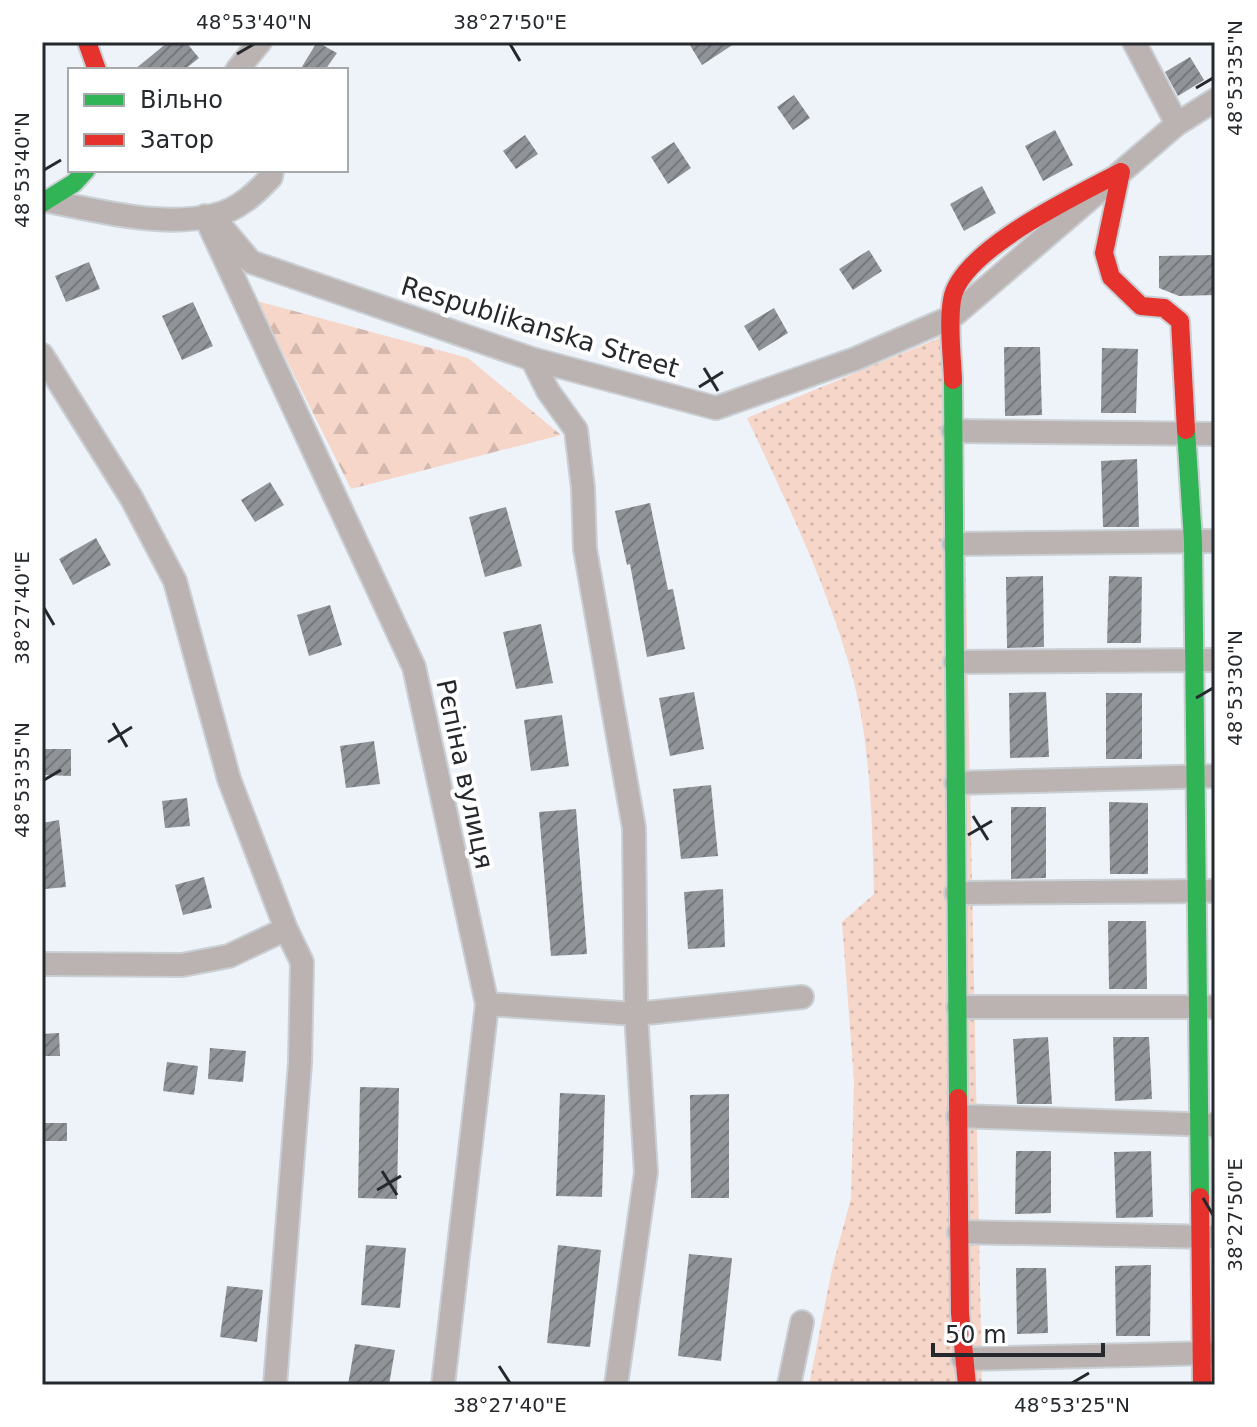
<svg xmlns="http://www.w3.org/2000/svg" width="1257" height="1427" font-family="'DejaVu Sans',sans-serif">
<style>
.grass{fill:url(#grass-dots)}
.forest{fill:url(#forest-firs)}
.building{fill:url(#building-hatch)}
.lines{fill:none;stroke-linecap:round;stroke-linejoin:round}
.street-casing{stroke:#cacfd3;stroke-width:26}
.fast-casing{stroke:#cacfd3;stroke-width:22}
.jam-casing{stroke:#cacfd3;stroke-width:22}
.street{stroke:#bab3b2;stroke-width:22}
.fast{stroke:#30b455;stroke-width:18}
.jam{stroke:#e5322d;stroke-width:18}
.ticks{fill:none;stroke:#25292d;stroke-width:3}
.labels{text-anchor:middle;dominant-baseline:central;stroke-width:8;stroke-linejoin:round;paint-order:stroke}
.street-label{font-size:26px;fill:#25292d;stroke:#fff}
.neatline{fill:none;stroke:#25292d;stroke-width:3}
.ticks-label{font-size:20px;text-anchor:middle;fill:#25292d}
</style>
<defs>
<pattern id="grass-dots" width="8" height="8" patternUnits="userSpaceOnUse" patternTransform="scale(2)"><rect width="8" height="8" fill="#f7d6ca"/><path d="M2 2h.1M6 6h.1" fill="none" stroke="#d4b8ae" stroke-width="1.8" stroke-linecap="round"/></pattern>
<pattern id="forest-firs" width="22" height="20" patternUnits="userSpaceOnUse" patternTransform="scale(2)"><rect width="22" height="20" fill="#f7d6ca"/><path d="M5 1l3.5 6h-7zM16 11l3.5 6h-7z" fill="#d4b8ae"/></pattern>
<pattern id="building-hatch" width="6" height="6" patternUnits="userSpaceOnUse" patternTransform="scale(2)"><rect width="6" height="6" fill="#909498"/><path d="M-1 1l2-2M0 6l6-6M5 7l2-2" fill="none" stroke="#75797c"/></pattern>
</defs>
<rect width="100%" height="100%" fill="#edf3f9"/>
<path class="grass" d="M 961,329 L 982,1385 L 809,1385 L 832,1269 L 851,1198 L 854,1081 L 842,922 L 874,894 C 872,821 871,743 851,671 C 826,582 786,501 747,418 Z"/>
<path class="forest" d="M 257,301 L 468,358 L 561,435 L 351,489 Z"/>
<path class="building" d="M 168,42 L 186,42 L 199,58 L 184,70 L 134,70 Z
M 317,42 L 337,53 L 325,70 L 300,70 Z
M 688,42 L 737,42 L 702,65 Z
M 1190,57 L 1204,80 L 1178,96 L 1165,72 Z
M 794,95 L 810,118 L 793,130 L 777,107 Z
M 1055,130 L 1073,165 L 1043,181 L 1025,146 Z
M 525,135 L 538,154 L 516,169 L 503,151 Z
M 674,142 L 691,168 L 668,184 L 651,157 Z
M 982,186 L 996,213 L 964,231 L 950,204 Z
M 869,250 L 882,271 L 853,290 L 839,269 Z
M 1215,255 L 1215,295 L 1179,296 L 1159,288 L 1159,256 Z
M 89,262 L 100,289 L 66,302 L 55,276 Z
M 193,302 L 213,346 L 182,360 L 162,316 Z
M 774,308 L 788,333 L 759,351 L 744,326 Z
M 1004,347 L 1040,347 L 1042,415 L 1005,416 Z
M 1102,348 L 1138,349 L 1136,413 L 1101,413 Z
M 1137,459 L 1139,527 L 1103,527 L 1101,461 Z
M 270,482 L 284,505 L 255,522 L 241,500 Z
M 650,503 L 668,590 L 673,589 L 685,649 L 647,657 L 630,564 L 627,565 L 615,511 Z
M 506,507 L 522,566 L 485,577 L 469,517 Z
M 96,538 L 111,565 L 73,585 L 59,559 Z
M 1043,576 L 1044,647 L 1007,648 L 1006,577 Z
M 1109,576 L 1142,577 L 1141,643 L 1107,643 Z
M 330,605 L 342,645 L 309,656 L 297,615 Z
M 541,624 L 553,683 L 516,689 L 503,632 Z
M 694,692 L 704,749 L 670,756 L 659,698 Z
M 1046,692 L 1049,757 L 1010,758 L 1009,693 Z
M 1106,693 L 1142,693 L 1142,759 L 1106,759 Z
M 562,715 L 569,766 L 531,771 L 524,720 Z
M 374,741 L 380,784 L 346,788 L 340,746 Z
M 45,749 L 71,749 L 71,776 L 44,775 Z
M 711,785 L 718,856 L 681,859 L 673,789 Z
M 187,798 L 190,826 L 165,828 L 162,801 Z
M 1109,802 L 1148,803 L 1148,874 L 1110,874 Z
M 1011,807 L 1046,807 L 1046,878 L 1011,879 Z
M 576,809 L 587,954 L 551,956 L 539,812 Z
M 59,820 L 66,887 L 45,889 L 42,823 Z
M 204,877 L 212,908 L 183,915 L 175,885 Z
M 723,889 L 725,947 L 688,949 L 684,892 Z
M 1108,921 L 1146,921 L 1147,989 L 1109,989 Z
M 59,1033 L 60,1056 L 42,1056 L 42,1034 Z
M 1048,1037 L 1052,1104 L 1017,1104 L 1013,1039 Z
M 1113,1037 L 1149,1037 L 1152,1099 L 1115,1101 Z
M 210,1048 L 246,1051 L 243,1082 L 208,1079 Z
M 167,1062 L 198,1066 L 194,1095 L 163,1091 Z
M 360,1087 L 399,1088 L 397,1199 L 358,1198 Z
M 560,1093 L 605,1095 L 602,1197 L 556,1196 Z
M 729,1094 L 729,1198 L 691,1198 L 690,1095 Z
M 42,1123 L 67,1123 L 67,1141 L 42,1141 Z
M 1016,1151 L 1051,1151 L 1051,1213 L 1015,1214 Z
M 1151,1151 L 1153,1217 L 1116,1218 L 1114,1152 Z
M 366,1245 L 406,1248 L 400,1308 L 361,1305 Z
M 558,1245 L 601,1250 L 590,1347 L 547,1343 Z
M 689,1254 L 732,1258 L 721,1361 L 678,1356 Z
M 1151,1265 L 1150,1336 L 1116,1336 L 1115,1266 Z
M 1016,1268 L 1046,1268 L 1048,1333 L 1017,1334 Z
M 227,1286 L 263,1290 L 257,1342 L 220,1337 Z
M 355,1344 L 395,1350 L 389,1385 L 348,1385 Z"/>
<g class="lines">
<g class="street-casing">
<path id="street" d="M 1134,42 L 1177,124
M 237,70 L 260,42
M 48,201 C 100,211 163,228 215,215 C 238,210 256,193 271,177 L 272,170
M 205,216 L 414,667 L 487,1004 L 443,1385
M 215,219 L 251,262 L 532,359 L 716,408 L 855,359 L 952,317 L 1177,124 L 1215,100
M 42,355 L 132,499 L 175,581 L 229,779 L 286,929 L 302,962 L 300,1063 L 275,1385
M 532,359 L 548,391 L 576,430 L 583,488 L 585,549 L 634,828 L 636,1014 L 646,1172 L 616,1385
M 953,431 L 1215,434
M 954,544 L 1215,541
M 955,662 L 1215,660
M 956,783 L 1215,776
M 956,893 L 1215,891
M 42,964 L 182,965 L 229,956 L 286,929
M 487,1004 L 636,1014 L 802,997
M 958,1007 L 1215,1007
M 958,1116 L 1214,1125
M 959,1232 L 1214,1237
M 963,1359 L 1214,1353
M 789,1385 L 802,1322"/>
</g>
<g class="fast-casing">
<path id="fast" d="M 42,203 L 74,183 L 86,170
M 953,380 L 958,1098
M 1186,430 L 1193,541 L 1200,1197"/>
</g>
<g class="jam-casing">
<path id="jam" d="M 87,42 L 97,70
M 1121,172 L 1104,253 L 1111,277 L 1141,306 L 1164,308 L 1180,321 L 1186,430
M 953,380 C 952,354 948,325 952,300 C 959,250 1080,194 1121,172
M 958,1098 L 960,1313 L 967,1385
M 1200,1197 L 1202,1385"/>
</g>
<use href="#street" class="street"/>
<use href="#fast" class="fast"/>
<use href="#jam" class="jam"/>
</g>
<path class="ticks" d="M 510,44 L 520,61M 237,54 L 254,44M 1196,88 L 1213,78M 44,170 L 61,160M 704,368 L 718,391M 699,387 L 723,372M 44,608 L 54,625M 1196,698 L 1213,688M 113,723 L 127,747M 108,742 L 132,727M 44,780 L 61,770M 973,816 L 988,840M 968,835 L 992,821M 382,1171 L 397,1195M 377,1190 L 401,1176M 1203,1198 L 1213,1215M 499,1366 L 510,1383M 1072,1383 L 1089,1373"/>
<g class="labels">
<g class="street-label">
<text transform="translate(540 327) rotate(17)">Respublikanska Street</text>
<text transform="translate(465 774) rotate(78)">Рєпіна вулиця</text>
</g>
</g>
<rect width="1257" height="1427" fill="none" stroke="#ffffff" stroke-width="88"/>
<rect x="68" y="68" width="280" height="104" fill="#ffffff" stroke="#a8a9ab" stroke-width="2"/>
<rect x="84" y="94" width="40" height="12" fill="#30b455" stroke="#a8a9ab" stroke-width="2"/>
<text x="140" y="108" font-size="24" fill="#25292d">Вільно</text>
<rect x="84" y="134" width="40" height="12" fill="#e5322d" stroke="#a8a9ab" stroke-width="2"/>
<text x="140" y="148" font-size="24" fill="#25292d">Затор</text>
<path d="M933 1343v12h170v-12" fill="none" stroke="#25292d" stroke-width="4"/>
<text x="945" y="1343" font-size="24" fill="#25292d" stroke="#ffffff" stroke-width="6" paint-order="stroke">50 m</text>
<rect x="44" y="44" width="1169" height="1339" class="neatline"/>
<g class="ticks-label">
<text x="254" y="29">48°53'40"N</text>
<text x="510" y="29">38°27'50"E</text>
<text transform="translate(1235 78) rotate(-90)" y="7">48°53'35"N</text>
<text transform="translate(22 170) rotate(-90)" y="7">48°53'40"N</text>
<text transform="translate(22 608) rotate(-90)" y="7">38°27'40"E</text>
<text transform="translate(1235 688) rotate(-90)" y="7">48°53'30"N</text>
<text transform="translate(22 780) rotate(-90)" y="7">48°53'35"N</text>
<text transform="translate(1235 1215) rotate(-90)" y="7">38°27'50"E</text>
<text x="510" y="1412">38°27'40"E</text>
<text x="1072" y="1412">48°53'25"N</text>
</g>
</svg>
